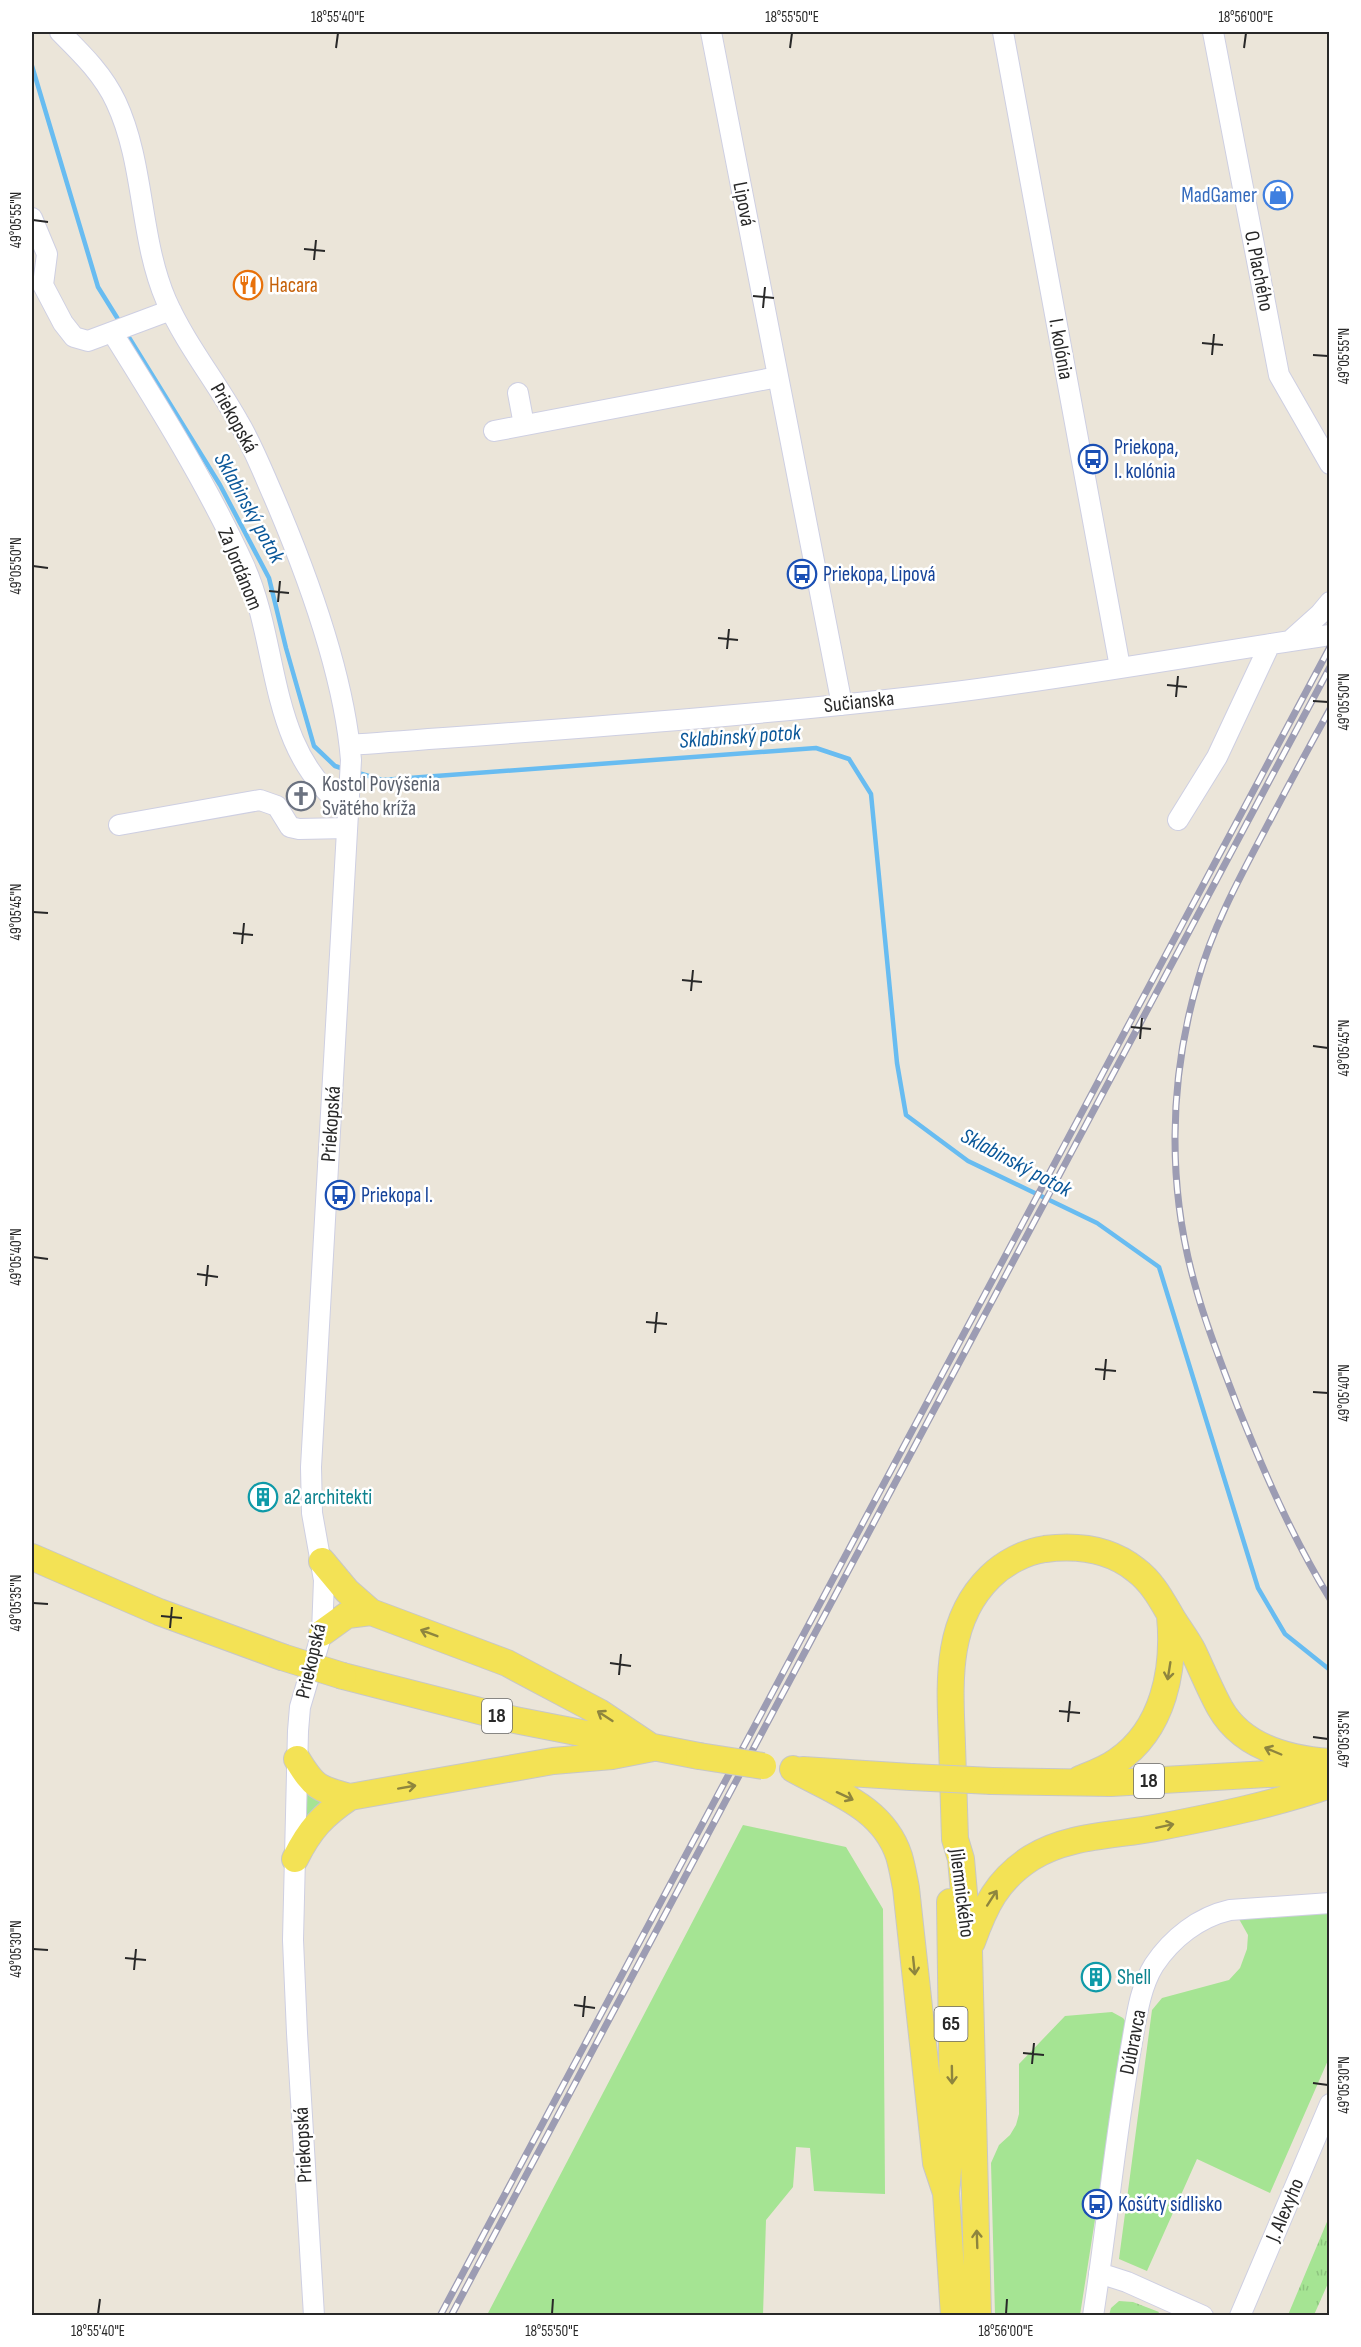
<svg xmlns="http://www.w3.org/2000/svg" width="1361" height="2347" font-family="'Sofia Sans Condensed',sans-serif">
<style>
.grass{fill:#a5e493}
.park{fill:url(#park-tufts)}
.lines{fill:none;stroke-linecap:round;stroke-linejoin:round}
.stream{stroke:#68bcf1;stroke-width:4.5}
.minor-casing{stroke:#cecfe2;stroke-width:22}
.major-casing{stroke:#c7c7c7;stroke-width:28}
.minor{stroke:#fff;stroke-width:20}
.major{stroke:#f3e255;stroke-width:26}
.rail-casing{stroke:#9c9cb3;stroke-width:7}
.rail{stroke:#fff;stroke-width:4.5;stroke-dasharray:14;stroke-linecap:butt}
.major-bridge-casing{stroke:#c7c7c7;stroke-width:28;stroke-linecap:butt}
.major-bridge{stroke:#f3e255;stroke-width:26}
.oneway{stroke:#8e853e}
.ticks{fill:none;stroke:#282828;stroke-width:2}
.labels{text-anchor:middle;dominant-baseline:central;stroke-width:5;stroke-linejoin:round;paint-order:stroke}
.shield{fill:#fff;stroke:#686868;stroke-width:1.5}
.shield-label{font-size:20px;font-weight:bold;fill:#282828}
.shop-label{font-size:21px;fill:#366cbe;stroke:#fff;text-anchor:end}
.street-label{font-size:21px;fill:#282828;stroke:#fff}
.food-label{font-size:21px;fill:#c56008;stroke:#fff;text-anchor:start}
.transit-label{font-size:21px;fill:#164399;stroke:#fff;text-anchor:start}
.worship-label{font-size:21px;fill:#5b616d;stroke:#fff;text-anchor:start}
.culture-label{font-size:21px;fill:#0d838f;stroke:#fff;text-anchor:start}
.water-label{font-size:22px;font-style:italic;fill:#0a5799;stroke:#fff}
.neatline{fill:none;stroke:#282828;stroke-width:2}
.ticks-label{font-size:15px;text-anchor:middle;fill:#282828}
</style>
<defs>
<pattern id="park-tufts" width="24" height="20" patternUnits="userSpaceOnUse" patternTransform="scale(1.5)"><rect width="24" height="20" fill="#a5e493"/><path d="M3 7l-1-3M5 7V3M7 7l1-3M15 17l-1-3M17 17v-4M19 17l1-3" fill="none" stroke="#8ec47f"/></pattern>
</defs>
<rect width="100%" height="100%" fill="#ebe5d9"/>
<path class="grass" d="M 304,1789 L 328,1802 L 305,1825 Z
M 743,1825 L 846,1847 L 883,1909 L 885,2194 L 814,2191 L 810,2148 L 796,2147 L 793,2187 L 766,2220 L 763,2315 L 487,2315 Z
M 1329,1913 L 1329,2058 L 1270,2193 L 1197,2159 L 1147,2271 L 1119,2259 L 1152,2010 L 1162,1998 L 1229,1980 L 1240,1968 L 1247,1949 L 1248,1935 L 1239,1919 Z
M 1112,2012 L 1123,2018 L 1126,2022 L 1080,2315 L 995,2315 L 991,2163 L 999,2145 L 1010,2135 L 1016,2125 L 1019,2114 L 1019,2064 L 1065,2016 Z"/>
<path class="park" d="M 1329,2217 L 1329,2281 L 1314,2315 L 1288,2315 Z
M 1119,2301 L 1133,2302 L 1159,2312 L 1157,2315 L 1109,2315 L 1111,2308 Z"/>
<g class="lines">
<path class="stream" d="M 32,66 L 98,287 L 121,324
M 125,331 L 220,485 L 269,578 L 286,648 L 314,746 L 335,766 L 344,769
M 355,772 L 382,780 L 816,748 L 849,759 L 871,794 L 897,1063 L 906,1115 L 968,1161 L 1097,1223 L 1159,1267 L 1258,1588 L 1285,1634 L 1330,1670"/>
<g class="minor-casing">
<path id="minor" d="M 60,32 C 81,53 103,74 116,102 C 145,164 139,237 166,300 C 185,343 215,380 238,421 C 252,444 262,470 273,495 C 307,574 344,673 351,760 L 311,1467 L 312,1513 L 324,1580 L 322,1633 L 300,1707 L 298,1731 L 293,1940 L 297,2033 L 314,2316
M 711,32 L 842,705
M 1003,32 L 1120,667
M 1213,32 L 1279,375 L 1330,464
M 32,218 L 47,254 L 43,285
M 43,285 L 63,323 L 74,337 L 88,341 L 171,310
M 112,332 C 159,407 207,484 244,565 C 281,647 266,751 348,810
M 518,393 L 524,425
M 494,431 L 778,377
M 1291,640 L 1320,614 L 1330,602
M 350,745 C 549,730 749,717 947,693 C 1075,677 1202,654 1330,635
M 1178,820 L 1217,757 L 1270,644
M 119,825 L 260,800 L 277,806 L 290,827 L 299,829 L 347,828
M 1099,2273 L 1127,2282 L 1203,2316
M 1093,2316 C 1107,2227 1115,2137 1131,2048 C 1136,2021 1139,1989 1154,1965 C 1172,1938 1199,1917 1230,1910 L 1330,1903
M 1240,2316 L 1330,2104"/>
</g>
<g class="major-casing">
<path id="major" d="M 32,1557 L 159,1612 L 282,1657
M 322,1561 L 347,1591 L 371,1612 L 507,1663 L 599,1712 L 653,1748
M 322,1633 L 347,1615 L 371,1612
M 343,1676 L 515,1720 L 699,1756
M 297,1759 C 314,1787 318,1789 350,1797 L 553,1761 L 612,1756 L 653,1748
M 793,1769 C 834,1792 883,1807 899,1856 C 902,1866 904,1878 906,1888 L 936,2163 L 946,2193
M 803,1770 L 911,1777
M 1080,1779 C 1092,1774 1106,1769 1117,1761 C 1164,1729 1175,1669 1170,1616
M 992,1781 L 1111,1783 L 1321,1771
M 295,1859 C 310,1829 323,1815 350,1797
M 950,1902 L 953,2115 L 946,2193 L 954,2316
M 972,1942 C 985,1906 997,1880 1031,1858 C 1069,1834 1118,1836 1160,1827 C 1217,1816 1275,1804 1330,1785
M 978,2316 L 969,1951 L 961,1859 L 955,1839 C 954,1807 953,1775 952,1744 C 950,1685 944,1622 990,1577 C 1004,1563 1025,1552 1045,1549 C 1077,1545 1110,1549 1136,1570 C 1152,1582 1161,1599 1171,1616 C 1178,1628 1187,1639 1193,1651 C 1202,1670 1210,1690 1220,1708 C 1242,1747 1288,1759 1330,1762"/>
</g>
<use href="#minor" class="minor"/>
<use href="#major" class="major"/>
<g class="rail-casing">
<path id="rail" d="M 1330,709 C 1308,749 1287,788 1266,828 C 1240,877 1213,926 1198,980 C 1168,1082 1167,1191 1197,1292 C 1208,1331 1223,1368 1237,1405 C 1264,1472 1292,1537 1330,1599
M 440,2316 L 1330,647
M 451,2316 L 1330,667"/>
</g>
<use href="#rail" class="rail"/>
<g class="major-bridge-casing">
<path id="major-bridge" d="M 282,1657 L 343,1676
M 699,1756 L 763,1766
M 911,1777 L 992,1781"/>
</g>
<use href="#major-bridge" class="major-bridge"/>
</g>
<defs><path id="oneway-shaft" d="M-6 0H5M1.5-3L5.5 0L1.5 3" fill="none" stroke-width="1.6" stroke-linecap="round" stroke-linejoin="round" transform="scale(1.5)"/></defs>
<g class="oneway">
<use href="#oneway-shaft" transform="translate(429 1633) rotate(-159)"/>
<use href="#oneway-shaft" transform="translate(1169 1671) rotate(99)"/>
<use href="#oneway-shaft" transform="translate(605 1716) rotate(-147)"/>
<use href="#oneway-shaft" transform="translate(1273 1751) rotate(-157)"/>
<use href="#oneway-shaft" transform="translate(407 1787) rotate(-10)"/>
<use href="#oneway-shaft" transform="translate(845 1796) rotate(25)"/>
<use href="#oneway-shaft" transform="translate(1165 1826) rotate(-12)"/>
<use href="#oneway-shaft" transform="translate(992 1898) rotate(-57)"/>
<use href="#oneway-shaft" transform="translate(914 1966) rotate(84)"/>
<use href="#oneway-shaft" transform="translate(952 2075) rotate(89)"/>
<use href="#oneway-shaft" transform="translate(977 2239) rotate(-92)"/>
</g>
<path class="ticks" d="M 336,48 L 338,33M 790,48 L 792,33M 1244,48 L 1246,33M 33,220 L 48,222M 304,249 L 325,251M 314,260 L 316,240M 753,296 L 774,298M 763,308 L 765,287M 1202,343 L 1223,345M 1212,355 L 1214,334M 1313,355 L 1328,356M 33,566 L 48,568M 269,591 L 289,593M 278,602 L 280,581M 718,638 L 738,640M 727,649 L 729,629M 1167,685 L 1187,687M 1176,697 L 1178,676M 1313,701 L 1328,702M 33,912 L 48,913M 233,933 L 253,935M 242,944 L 244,923M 682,980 L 702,982M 691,991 L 693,970M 1131,1027 L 1151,1029M 1140,1039 L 1142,1018M 1313,1046 L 1328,1048M 33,1257 L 48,1259M 197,1274 L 218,1277M 206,1286 L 208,1265M 646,1322 L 667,1324M 655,1333 L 657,1312M 1095,1369 L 1116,1371M 1104,1380 L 1106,1359M 1313,1392 L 1328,1393M 33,1603 L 48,1604M 161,1616 L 182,1618M 170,1628 L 172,1607M 610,1663 L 631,1666M 619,1675 L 621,1654M 1059,1711 L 1080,1713M 1068,1722 L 1070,1701M 1313,1737 L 1328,1739M 33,1949 L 48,1950M 125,1958 L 146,1960M 134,1970 L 136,1949M 574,2005 L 595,2008M 583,2017 L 585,1996M 1023,2053 L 1044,2055M 1032,2064 L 1034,2043M 1313,2083 L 1328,2085M 98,2314 L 100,2299M 552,2314 L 553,2299M 1006,2314 L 1007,2299"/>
<defs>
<g id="shop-ring" transform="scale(1.5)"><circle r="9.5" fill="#fff" stroke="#3f7fe0" stroke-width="1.5"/><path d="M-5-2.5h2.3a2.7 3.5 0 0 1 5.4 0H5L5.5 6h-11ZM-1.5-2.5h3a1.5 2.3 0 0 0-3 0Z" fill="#3f7fe0"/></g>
<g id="restaurant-ring" transform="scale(1.5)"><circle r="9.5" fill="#fff" stroke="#e8710a" stroke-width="1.5"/><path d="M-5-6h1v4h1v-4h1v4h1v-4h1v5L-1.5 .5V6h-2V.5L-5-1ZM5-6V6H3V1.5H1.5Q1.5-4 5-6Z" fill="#e8710a"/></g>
<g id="bus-ring" transform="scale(1.5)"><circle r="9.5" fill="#fff" stroke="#1a4fb4" stroke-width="1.5"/><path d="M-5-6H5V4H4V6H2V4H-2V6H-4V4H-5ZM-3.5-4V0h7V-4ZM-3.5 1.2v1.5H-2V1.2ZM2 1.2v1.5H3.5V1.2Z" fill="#1a4fb4"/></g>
<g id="church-ring" transform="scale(1.5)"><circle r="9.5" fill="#fff" stroke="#6b7280" stroke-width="1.5"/><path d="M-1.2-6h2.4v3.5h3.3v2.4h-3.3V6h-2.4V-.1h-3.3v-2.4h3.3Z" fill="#6b7280"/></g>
<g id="building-ring" transform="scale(1.5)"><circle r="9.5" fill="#fff" stroke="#0f9aa8" stroke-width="1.5"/><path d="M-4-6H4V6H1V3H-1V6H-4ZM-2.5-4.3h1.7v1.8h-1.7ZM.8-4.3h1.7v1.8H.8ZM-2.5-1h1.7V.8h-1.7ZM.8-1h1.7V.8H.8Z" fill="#0f9aa8"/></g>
</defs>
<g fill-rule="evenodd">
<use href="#shop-ring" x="1278" y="195"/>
<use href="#restaurant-ring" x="248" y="285"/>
<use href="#bus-ring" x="1093" y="459"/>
<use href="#bus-ring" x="802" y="574"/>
<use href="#church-ring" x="301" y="796"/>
<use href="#bus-ring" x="340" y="1195"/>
<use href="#building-ring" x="263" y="1497"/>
<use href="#building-ring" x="1096" y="1977"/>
<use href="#bus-ring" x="1097" y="2204"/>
</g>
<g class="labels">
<g class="shield">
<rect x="482" y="1699" width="30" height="34" rx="4.5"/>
<rect x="1134" y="1764" width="30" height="34" rx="4.5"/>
<rect x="934.5" y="2007" width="33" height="34" rx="4.5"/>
</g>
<g class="shield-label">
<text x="497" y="1716">18</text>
<text x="1149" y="1781">18</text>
<text x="951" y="2024">65</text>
</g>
<g class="shop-label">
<text x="1257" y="195">MadGamer</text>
</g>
<g class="street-label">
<text transform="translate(744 204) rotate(79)">Lipová</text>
<text transform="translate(1259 271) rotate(79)">O. Plachého</text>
<text transform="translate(1061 349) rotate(80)">I. kolónia</text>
<text transform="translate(234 418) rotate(61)">Priekopská</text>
<text transform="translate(240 569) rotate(68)">Za Jordánom</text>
<text transform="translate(859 702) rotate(-6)">Sučianska</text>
<text transform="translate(331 1124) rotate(-86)">Priekopská</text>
<text transform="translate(311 1661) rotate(-77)">Priekopská</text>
<text transform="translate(962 1893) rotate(83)">Jilemnického</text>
<text transform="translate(1133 2042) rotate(-79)">Dúbravca</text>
<text transform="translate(303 2145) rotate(-93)">Priekopská</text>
<text transform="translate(1285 2210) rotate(-67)">J. Alexyho</text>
</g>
<g class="food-label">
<text x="269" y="285">Hacara</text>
</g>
<g class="transit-label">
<text x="1114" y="447">Priekopa,<tspan x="1114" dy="24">I. kolónia</tspan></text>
<text x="823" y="574">Priekopa, Lipová</text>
<text x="361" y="1195">Priekopa I.</text>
<text x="1118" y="2204">Košúty sídlisko</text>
</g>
<g class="worship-label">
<text x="322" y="784">Kostol Povýšenia<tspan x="322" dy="24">Svätého kríža</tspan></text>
</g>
<g class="culture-label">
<text x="284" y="1497">a2 architekti</text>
<text x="1117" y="1977">Shell</text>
</g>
<g class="water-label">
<text transform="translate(249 508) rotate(61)">Sklabinský potok</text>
<text transform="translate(740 737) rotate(-4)">Sklabinský potok</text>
<text transform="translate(1016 1163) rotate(28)">Sklabinský potok</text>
</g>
</g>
<rect width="1361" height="2347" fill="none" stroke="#ffffff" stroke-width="66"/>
<rect x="33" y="33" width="1295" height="2281" class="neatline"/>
<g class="ticks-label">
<text x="338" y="22">18°55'40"E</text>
<text x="792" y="22">18°55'50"E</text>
<text x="1246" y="22">18°56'00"E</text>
<text transform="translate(16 220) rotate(-90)" y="5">49°05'55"N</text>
<text transform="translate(1344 356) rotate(-90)" y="5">49°05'55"N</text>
<text transform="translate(16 566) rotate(-90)" y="5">49°05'50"N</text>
<text transform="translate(1344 702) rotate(-90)" y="5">49°05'50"N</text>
<text transform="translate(16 912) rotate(-90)" y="5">49°05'45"N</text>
<text transform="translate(1344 1048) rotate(-90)" y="5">49°05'45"N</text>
<text transform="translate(16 1257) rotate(-90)" y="5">49°05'40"N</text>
<text transform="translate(1344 1393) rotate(-90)" y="5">49°05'40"N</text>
<text transform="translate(16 1603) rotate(-90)" y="5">49°05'35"N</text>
<text transform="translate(1344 1739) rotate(-90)" y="5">49°05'35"N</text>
<text transform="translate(16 1949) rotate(-90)" y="5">49°05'30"N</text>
<text transform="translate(1344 2085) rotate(-90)" y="5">49°05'30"N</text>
<text x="98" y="2336">18°55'40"E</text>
<text x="552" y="2336">18°55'50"E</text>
<text x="1006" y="2336">18°56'00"E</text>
</g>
</svg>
